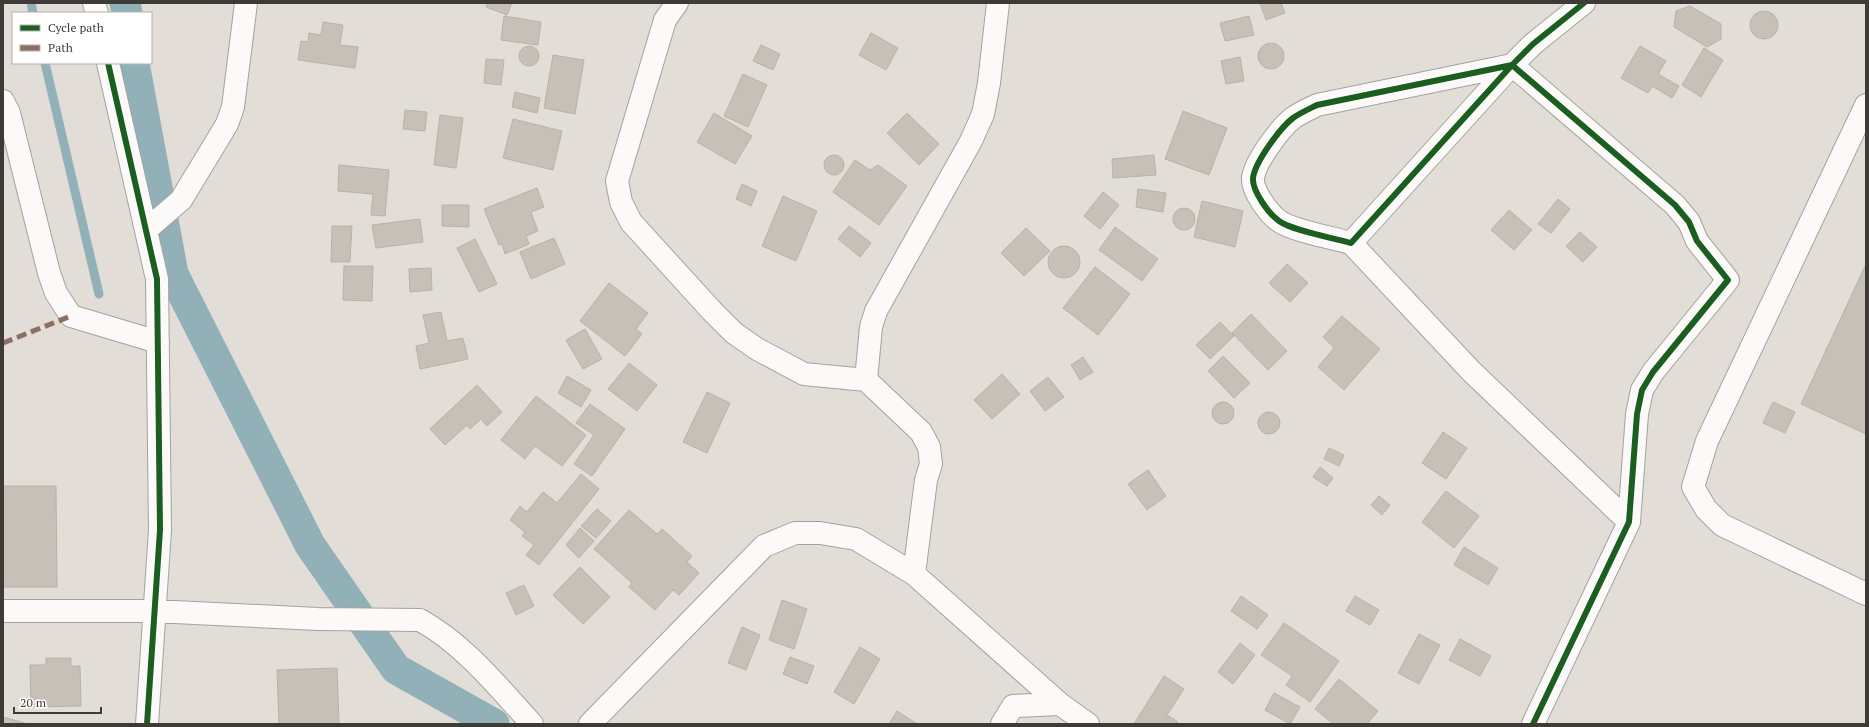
<svg xmlns="http://www.w3.org/2000/svg" width="1869" height="727" font-family="'PT Serif',serif">
<style>
.lines{fill:none;stroke-linecap:round;stroke-linejoin:round}
.stream{stroke:#91b0b8;stroke-width:9}
.canal{stroke:#91b0b8;stroke-width:31}
.building{fill:#c7c0b7;stroke:#b5b2ad}
.minor-casing{stroke:#a5a29d;stroke-width:24}
.minor{stroke:#fbfaf9;stroke-width:22}
.quiet{stroke:#8d6e63;stroke-width:5;stroke-dasharray:10 5;stroke-linecap:butt}
.cycleway-casing{stroke:#fff;stroke-width:8}
.cycleway{stroke:#1b5e20;stroke-width:6}
</style>
<rect width="100%" height="100%" fill="#e2ddd7"/>
<g class="lines">
<path class="stream" d="M 31,3 L 33,13
M 45,63 L 99,294"/>
<path class="canal" d="M 125,3 L 127,13
M 134,63 L 173,274 L 310,545 L 396,669 L 494,724"/>
</g>
<path class="building" d="M 488,3 L 512,3 L 507,15 L 486,7 Z
M 1260,3 L 1281,3 L 1285,13 L 1266,20 Z
M 1690,6 L 1721,24 L 1721,39 L 1707,47 L 1674,27 L 1676,11 Z
M1750 25a14 14 0 1 1 28 0a14 14 0 1 1-28 0Z
M 504,16 L 541,22 L 538,45 L 501,40 Z
M 1249,16 L 1254,35 L 1225,41 L 1220,23 Z
M 323,22 L 343,25 L 340,45 L 358,47 L 355,68 L 298,60 L 301,41 L 308,42 L 309,33 L 321,35 Z
M 871,33 L 898,48 L 886,70 L 859,55 Z
M1258 56a13 13 0 1 1 26 0a13 13 0 1 1-26 0Z
M 761,45 L 780,54 L 773,70 L 753,61 Z
M 1640,46 L 1666,61 L 1658,74 L 1679,86 L 1672,98 L 1652,86 L 1648,93 L 1621,78 Z
M519 56a10 10 0 1 1 20 0a10 10 0 1 1-20 0Z
M 1704,48 L 1723,60 L 1701,97 L 1682,85 Z
M 553,55 L 584,60 L 575,114 L 544,108 Z
M 1240,57 L 1244,81 L 1226,84 L 1221,61 Z
M 486,59 L 504,60 L 501,85 L 484,83 Z
M 743,74 L 767,85 L 748,127 L 724,116 Z
M 515,92 L 540,98 L 537,113 L 512,107 Z
M 405,110 L 427,112 L 425,131 L 403,129 Z
M 1183,111 L 1227,128 L 1209,175 L 1165,159 Z
M 714,113 L 752,136 L 735,164 L 697,142 Z
M 907,113 L 939,144 L 919,165 L 887,133 Z
M 440,115 L 463,118 L 456,168 L 434,165 Z
M 513,119 L 562,131 L 553,170 L 503,158 Z
M 1154,155 L 1156,175 L 1113,178 L 1112,159 Z
M824 165a10 10 0 1 1 20 0a10 10 0 1 1-20 0Z
M 855,160 L 870,170 L 878,165 L 907,186 L 879,225 L 833,192 Z
M 339,165 L 389,170 L 385,216 L 371,215 L 373,194 L 338,191 Z
M 742,184 L 757,191 L 751,206 L 736,199 Z
M 537,188 L 544,207 L 531,212 L 538,231 L 526,236 L 529,244 L 505,254 L 502,244 L 499,245 L 484,209 Z
M 1138,189 L 1166,193 L 1163,212 L 1136,207 Z
M 1103,192 L 1119,205 L 1100,229 L 1084,216 Z
M 783,196 L 817,211 L 796,261 L 762,246 Z
M 1558,199 L 1570,209 L 1551,233 L 1538,224 Z
M 1202,201 L 1243,211 L 1235,247 L 1194,237 Z
M 442,205 L 469,205 L 469,227 L 442,226 Z
M1173 219a11 11 0 1 1 22 0a11 11 0 1 1-22 0Z
M 1509,210 L 1532,230 L 1514,250 L 1491,230 Z
M 420,219 L 423,242 L 376,248 L 372,225 Z
M 332,226 L 352,226 L 350,262 L 331,262 Z
M 849,226 L 871,243 L 860,257 L 838,239 Z
M 1115,227 L 1158,259 L 1142,281 L 1099,250 Z
M 1026,228 L 1050,251 L 1024,276 L 1001,253 Z
M 1580,232 L 1597,247 L 1583,262 L 1566,246 Z
M 554,238 L 565,264 L 531,279 L 520,252 Z
M 475,239 L 497,284 L 479,292 L 457,248 Z
M1048 262a16 16 0 1 1 32 0a16 16 0 1 1-32 0Z
M 1287,264 L 1308,283 L 1290,302 L 1269,283 Z
M 1866,264 L 1866,434 L 1801,404 Z
M 344,266 L 373,266 L 372,301 L 343,300 Z
M 1095,267 L 1130,294 L 1098,335 L 1063,308 Z
M 431,268 L 432,290 L 410,292 L 409,269 Z
M 609,283 L 648,313 L 636,329 L 642,334 L 625,356 L 580,321 Z
M 441,312 L 447,341 L 463,338 L 468,359 L 420,369 L 416,346 L 429,343 L 423,315 Z
M 1251,314 L 1287,351 L 1268,370 L 1232,333 Z
M 1342,316 L 1380,349 L 1344,390 L 1318,367 L 1334,348 L 1323,337 Z
M 1220,322 L 1234,336 L 1210,359 L 1196,345 Z
M 585,329 L 602,359 L 583,369 L 566,340 Z
M 1223,356 L 1250,383 L 1234,398 L 1208,371 Z
M 1083,357 L 1093,372 L 1080,380 L 1071,365 Z
M 629,363 L 657,385 L 637,411 L 608,389 Z
M 1002,374 L 1020,394 L 992,419 L 974,400 Z
M 567,376 L 591,390 L 581,407 L 558,393 Z
M 1048,377 L 1064,397 L 1045,411 L 1030,391 Z
M 477,385 L 502,412 L 487,426 L 481,419 L 470,429 L 467,425 L 445,445 L 430,429 Z
M 707,392 L 730,403 L 707,453 L 683,442 Z
M 536,396 L 586,435 L 562,466 L 535,446 L 525,459 L 501,440 Z
M 1773,402 L 1795,412 L 1785,433 L 1763,423 Z
M1212 413a11 11 0 1 1 22 0a11 11 0 1 1-22 0Z
M 590,404 L 625,429 L 592,476 L 574,464 L 594,435 L 576,423 Z
M1258 423a11 11 0 1 1 22 0a11 11 0 1 1-22 0Z
M 1443,432 L 1467,448 L 1446,479 L 1422,463 Z
M 1329,448 L 1344,455 L 1339,466 L 1324,459 Z
M 1320,467 L 1333,478 L 1327,486 L 1313,477 Z
M 1148,470 L 1166,496 L 1147,510 L 1128,484 Z
M 581,474 L 599,489 L 539,565 L 526,555 L 534,545 L 522,536 L 525,532 L 510,520 L 520,506 L 527,512 L 543,492 L 557,503 Z
M 3,486 L 56,486 L 57,587 L 3,587 Z
M 1446,491 L 1479,516 L 1454,548 L 1422,522 Z
M 1379,496 L 1390,505 L 1382,515 L 1371,505 Z
M 597,509 L 611,521 L 596,538 L 581,526 Z
M 629,510 L 657,534 L 662,529 L 692,556 L 687,562 L 699,573 L 679,595 L 673,590 L 655,610 L 629,587 L 632,583 L 594,549 Z
M 580,528 L 594,541 L 579,558 L 566,545 Z
M 1464,547 L 1498,568 L 1488,585 L 1454,565 Z
M 580,567 L 610,597 L 583,624 L 553,595 Z
M 524,585 L 534,606 L 516,615 L 506,593 Z
M 1241,596 L 1268,615 L 1257,629 L 1231,611 Z
M 1355,596 L 1379,610 L 1370,625 L 1346,611 Z
M 782,600 L 807,609 L 794,649 L 769,640 Z
M 1284,623 L 1339,661 L 1310,702 L 1286,685 L 1292,676 L 1261,655 Z
M 742,627 L 760,635 L 746,670 L 728,663 Z
M 1419,634 L 1440,645 L 1419,684 L 1398,673 Z
M 1460,639 L 1491,656 L 1480,676 L 1449,660 Z
M 1240,643 L 1255,655 L 1233,684 L 1218,672 Z
M 860,647 L 880,659 L 854,704 L 834,692 Z
M 790,657 L 814,666 L 807,684 L 783,674 Z
M 46,658 L 71,658 L 71,666 L 80,666 L 81,706 L 31,707 L 30,665 L 46,665 Z
M 337,668 L 339,724 L 279,724 L 277,670 Z
M 1164,676 L 1184,689 L 1167,715 L 1178,722 L 1177,724 L 1134,724 Z
M 1339,679 L 1378,711 L 1367,724 L 1333,724 L 1315,709 Z
M 1274,693 L 1300,707 L 1290,724 L 1265,710 Z
M 897,711 L 917,724 L 889,724 Z
M 3,717 L 28,724 L 3,724 Z"/>
<g class="lines">
<g class="minor-casing">
<path id="minor" d="M 94,3 L 97,13
M 677,3 L 665,20 L 617,181 L 621,202 L 631,222 L 712,311 L 734,333 L 757,349 L 804,374 L 866,380
M 108,63 L 157,279 L 160,530 L 147,724
M 3,101 L 9,113 L 49,273 L 56,293 L 71,316 L 158,342
M 1866,105 L 1707,441 L 1693,487 L 1706,509 L 1722,525 L 1866,594
M 146,230 L 181,200 L 227,124 L 233,107 L 246,3
M 1351,243 L 1471,371 L 1629,522
M 914,574 L 926,480 L 931,464 L 929,447 L 921,432 L 866,380 L 871,327 L 876,311 L 971,141 L 983,114 L 989,83 L 998,3
M 3,611 L 154,611 L 318,619 L 420,620 C 465,645 498,687 532,724
M 590,724 L 764,546 L 795,533 L 820,533 L 856,539 L 914,574 L 1060,704 L 1088,724
M 1002,724 L 1013,706 L 1060,704
M 1533,724 L 1629,522 L 1637,414 L 1642,390 L 1653,372 L 1728,280 L 1697,241 L 1689,222 L 1675,205 L 1512,65 L 1317,105 C 1309,109 1300,113 1293,118 C 1280,128 1255,162 1253,178 C 1252,191 1269,214 1279,221 C 1293,231 1334,238 1351,243 L 1512,65 L 1533,44 L 1584,3"/>
</g>
<use href="#minor" class="minor"/>
<path class="quiet" d="M 3,343 L 71,316"/>
<g class="cycleway-casing">
<path id="cycleway" d="M 108,63 L 157,279 L 160,530 L 147,724
M 1533,724 L 1629,522 L 1637,414 L 1642,390 L 1653,372 L 1728,280 L 1697,241 L 1689,222 L 1675,205 L 1512,65 L 1317,105 C 1309,109 1300,113 1293,118 C 1280,128 1255,162 1253,178 C 1252,191 1269,214 1279,221 C 1293,231 1334,238 1351,243 L 1512,65 L 1533,44 L 1584,3"/>
</g>
<use href="#cycleway" class="cycleway"/>
</g>
<rect width="1869" height="727" fill="none" stroke="#3e3b36" stroke-width="8"/>
<rect x="12" y="12" width="140" height="52" fill="#ffffff" stroke="#b2b1af"/>
<rect x="20" y="25" width="20" height="6" fill="#1b5e20" stroke="#b2b1af"/>
<text x="48" y="32" font-size="12" fill="#3e3b36">Cycle path</text>
<rect x="20" y="45" width="20" height="6" fill="#8d6e63" stroke="#b2b1af"/>
<text x="48" y="52" font-size="12" fill="#3e3b36">Path</text>
<path d="M14 707v6h87v-6" fill="none" stroke="#3e3b36" stroke-width="2"/>
<text x="20" y="707" font-size="12" fill="#3e3b36" stroke="#ffffff" stroke-width="3" paint-order="stroke">20 m</text>
</svg>
